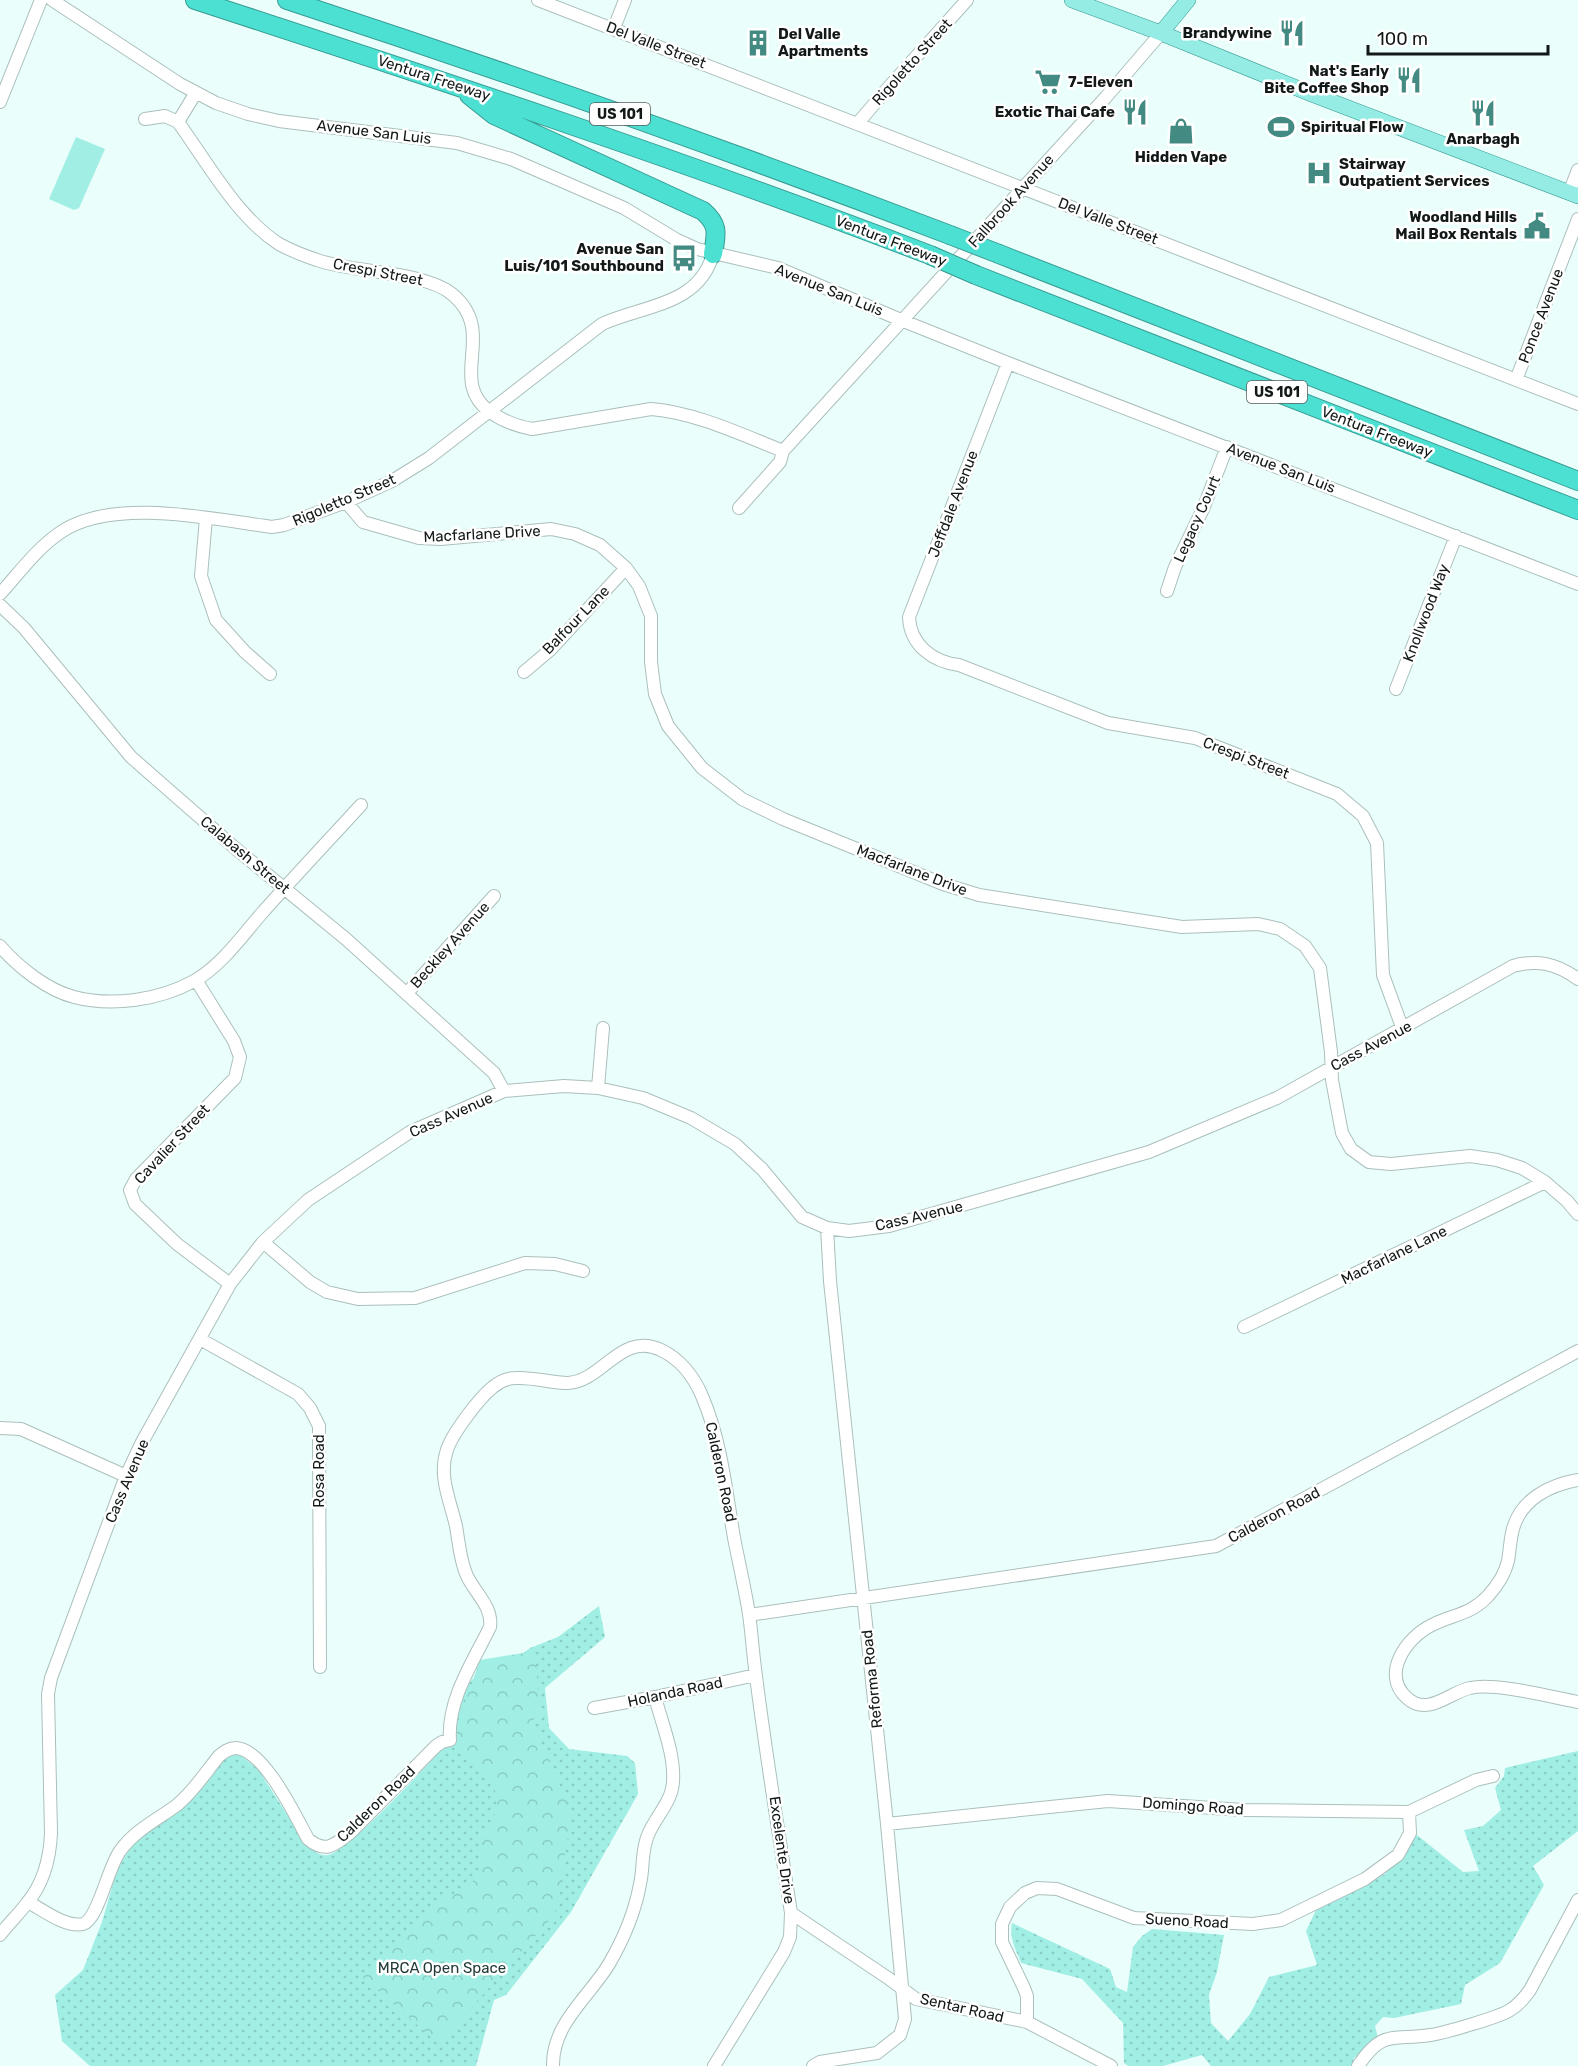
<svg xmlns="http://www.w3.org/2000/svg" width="1578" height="2066" font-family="Rubik,sans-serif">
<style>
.grass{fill:url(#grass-dots)}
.park{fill:url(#park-crowns)}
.pitch{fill:#a0eee4}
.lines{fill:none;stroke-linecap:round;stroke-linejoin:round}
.minor-casing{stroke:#abbfbc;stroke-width:14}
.major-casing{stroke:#389a92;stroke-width:16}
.highway-casing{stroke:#389a92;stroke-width:20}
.minor{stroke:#fff;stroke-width:12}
.major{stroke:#94ece5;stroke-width:15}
.highway{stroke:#4ce0d3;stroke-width:18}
.highway-bridge-casing{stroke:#389a92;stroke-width:20;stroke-linecap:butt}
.highway-bridge{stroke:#4ce0d3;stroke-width:18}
.labels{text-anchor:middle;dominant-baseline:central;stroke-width:5;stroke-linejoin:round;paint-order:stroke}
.shield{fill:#fff;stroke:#595e5d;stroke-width:1.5}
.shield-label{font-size:14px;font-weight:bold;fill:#121918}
.poi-label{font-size:15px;font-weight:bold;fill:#121918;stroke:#fff;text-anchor:end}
.street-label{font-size:15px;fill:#121918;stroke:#fff}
.park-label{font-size:15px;fill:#223b38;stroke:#fff}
</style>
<defs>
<pattern id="grass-dots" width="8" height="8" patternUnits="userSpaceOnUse" patternTransform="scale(1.5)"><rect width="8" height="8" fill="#a0eee4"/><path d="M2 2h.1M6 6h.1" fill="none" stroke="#89ccc3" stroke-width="1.8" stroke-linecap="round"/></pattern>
<pattern id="park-crowns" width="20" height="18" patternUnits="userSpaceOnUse" patternTransform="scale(1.5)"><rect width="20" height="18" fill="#a0eee4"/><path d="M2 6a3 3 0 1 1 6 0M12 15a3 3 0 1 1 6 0" fill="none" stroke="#89ccc3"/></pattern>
</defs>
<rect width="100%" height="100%" fill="#eafffc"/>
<path class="grass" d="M 599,1606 L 605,1637 L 545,1688 L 549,1728 L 569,1749 L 627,1756 L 635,1763 L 638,1794 L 571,1912 L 506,1995 L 494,2000 L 476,2066 L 90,2066 L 62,2041 L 55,1995 L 83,1970 L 102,1922 L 117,1870 L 132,1845 L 225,1755 L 240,1755 L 258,1769 L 307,1846 C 313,1850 320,1857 328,1855 C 350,1850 423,1769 442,1749 L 458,1742 L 457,1715 L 467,1686 L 480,1670 L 513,1661 L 530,1648 L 558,1637 Z
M 1578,1751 L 1578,1831 L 1533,1866 L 1544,1885 L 1500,1963 L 1465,1985 L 1461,2004 L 1394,2018 L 1383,2017 L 1375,2026 L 1378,2038 L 1354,2058 L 1352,2066 L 1211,2066 L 1202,2055 L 1163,2066 L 1128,2066 L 1124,2063 L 1123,2023 L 1082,1979 L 1021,1963 C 1016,1950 1009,1938 1012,1923 L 1110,1969 L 1116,1987 L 1127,1992 L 1133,1947 L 1142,1936 L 1152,1929 L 1224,1935 L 1217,1972 L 1209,1995 L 1211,2023 L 1228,2041 L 1250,2014 L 1269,1977 L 1317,1965 L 1306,1931 L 1317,1908 L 1385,1874 L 1401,1857 L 1417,1835 L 1463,1872 L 1479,1871 L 1464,1830 L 1483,1826 L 1501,1810 L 1495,1788 L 1504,1776 L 1505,1768 Z"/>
<path class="park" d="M 535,1651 L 540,1718 L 531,1720 L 572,1813 L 555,1914 L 439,2044 L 361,1976 C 392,1957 408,1922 437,1902 C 449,1894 464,1892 473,1881 C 484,1866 476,1855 481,1841 C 487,1824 501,1814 496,1794 C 490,1770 460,1760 453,1736 L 480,1660 Z"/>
<path class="pitch" d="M 76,137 L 105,149 L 79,208 L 74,210 L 49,199 Z"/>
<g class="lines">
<g class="minor-casing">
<path id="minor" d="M 52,0 L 180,84 L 216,103 L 248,114 L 279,121 L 457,143 L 511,159 L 624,208 L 677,240 L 697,249 L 778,268 L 901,320 L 1008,363 L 1578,584
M 538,0 L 1578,404
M 614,28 L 625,0
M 195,94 L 178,122 C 207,162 237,217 279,244 C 290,250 305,256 317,260 C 353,273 424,271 452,294 C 499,333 446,379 490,412 C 503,421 516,426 532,429 L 651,409 C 697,413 740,434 783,451
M 0,102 L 41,0
M 145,119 L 165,116 L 178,122
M 857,124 L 888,88 L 967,0
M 1569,193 L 1578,170
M 1008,363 L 909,617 C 910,645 933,662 959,665 L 1108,723 L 1195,738 L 1337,794 L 1363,816 L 1377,843 L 1383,975 L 1402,1027
M 1516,380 L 1578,219
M 346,502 L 363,522 L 419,538 L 441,539 L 551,529 L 575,534 L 600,545 L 626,568 L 639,586 L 651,616 L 651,662 L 655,694 L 668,726 L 702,768 L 742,799 L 783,819 L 943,884 L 979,895 L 1182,927 L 1258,924 L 1280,929 L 1305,946 L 1320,968 L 1331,1052 L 1332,1080 L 1342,1133 L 1351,1149 L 1369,1162 L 1391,1164 L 1470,1156 L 1497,1160 L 1522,1168 L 1545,1182 L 1567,1201 L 1578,1214
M 739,508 L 780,462 L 783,451 L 1106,97 L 1161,33
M 206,518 L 201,576 L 216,620 L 245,652 L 270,674
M 1167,591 L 1175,567 L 1203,509 L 1227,447
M 0,594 C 19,573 37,548 61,532 C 113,497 212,519 272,527 L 284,525 L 346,502 L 392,481 L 429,458 L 602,324 C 643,305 699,306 713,254
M 0,605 L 24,628 L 131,757 L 235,848 L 346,939 L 494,1073 L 504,1091
M 524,672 L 550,650 L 626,568
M 1396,689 L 1456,536
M 0,946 C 18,967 47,990 74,997 C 112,1007 160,1000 194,981 C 221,966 242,936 262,913 C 294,877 328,841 361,805
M 196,980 L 234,1041 L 240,1057 L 235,1078 L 136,1179 L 130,1190 L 135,1204 L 177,1244 L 230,1284
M 407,993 L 494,896
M 598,1088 L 603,1028
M 263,1242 L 310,1282 L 327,1292 L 358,1299 L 415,1298 L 525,1263 L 555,1264 L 583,1271
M 1244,1327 L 1545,1182
M 200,1339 L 298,1394 L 310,1408 L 319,1426 L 320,1667
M 0,1428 L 21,1429 L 126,1476
M 1578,1480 C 1550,1485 1521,1499 1513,1529 C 1510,1539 1510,1550 1508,1561 C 1505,1574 1497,1586 1488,1596 C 1470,1615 1454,1614 1432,1625 C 1407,1637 1380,1674 1407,1698 C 1428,1717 1450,1692 1470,1688 C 1495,1682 1551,1697 1578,1702
M 749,1615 L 1216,1546 L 1578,1351
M 594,1708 L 655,1697 L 756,1675
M 887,1824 L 1108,1801 L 1243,1810 L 1409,1812 L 1476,1780 L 1493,1776
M 28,1902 C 43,1910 66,1928 83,1924 C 98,1920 108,1867 120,1851 C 135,1830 157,1820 177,1805 C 193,1792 206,1772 219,1756 C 224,1752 229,1748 236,1748 C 264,1749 296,1817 308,1839 C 326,1854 334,1845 350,1833 L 436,1746 L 442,1742 L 450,1740 C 447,1700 473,1662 490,1627 C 493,1607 475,1593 467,1576 C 460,1561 459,1543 456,1526 C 450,1500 438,1476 447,1450 C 452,1434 479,1398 493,1387 C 499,1382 508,1378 516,1378 C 534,1377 551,1383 568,1383 C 603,1381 621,1331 661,1350 C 680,1359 694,1377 702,1396 C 721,1440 726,1490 734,1538 C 739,1563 745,1589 749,1614 C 752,1635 753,1656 756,1676 C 766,1756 779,1834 791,1913 L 790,1937 L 784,1952 L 714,2066
M 791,1913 L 888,1978 L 916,1999 L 1027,2022 L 1111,2066
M 0,1935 C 8,1924 19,1914 27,1903 C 43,1884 50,1858 51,1833 L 48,1694 L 51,1678 L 126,1476 L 141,1444 L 230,1284 L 263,1242 L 308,1200 L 410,1132 L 504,1091 L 564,1086 L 598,1088 L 643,1098 L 691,1118 L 735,1144 L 762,1169 L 802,1217 L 827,1228 L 849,1231 L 889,1226 L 1149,1152 L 1277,1098 L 1513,966 C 1538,959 1557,964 1578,979
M 1027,2022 L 1027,1996 L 1024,1988 L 1002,1942 L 1002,1924 L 1010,1907 L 1025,1893 L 1037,1888 L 1057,1889 L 1134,1918 L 1253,1924 L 1281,1920 L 1365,1879 L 1398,1855 L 1410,1833 L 1409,1812
M 553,2066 C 552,2024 589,1997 609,1964 C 623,1940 635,1912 640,1884 C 644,1867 641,1851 648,1835 C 655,1817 672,1802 673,1782 C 675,1754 662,1724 655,1697
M 813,2066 L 820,2062 L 877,2053 L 900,2035 L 905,2019 L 887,1824 L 830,1281 L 827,1228
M 1358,2066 C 1383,2028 1394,2041 1430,2035 C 1444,2033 1500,2017 1510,2010 C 1519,2005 1524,1998 1530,1990 L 1578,1900"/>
</g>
<g class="major-casing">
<path id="major" d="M 1072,0 L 1161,33 L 1309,93 L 1578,196
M 1161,33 L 1188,0"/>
</g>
<g class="highway-casing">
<path id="highway" d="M 195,0 C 441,80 688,162 930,255
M 287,0 C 510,73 731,151 950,235
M 469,95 L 494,115 L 703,211 C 720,226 716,234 713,254
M 999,254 L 1578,481
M 976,275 L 1578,510"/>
</g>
<use href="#minor" class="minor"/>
<use href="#major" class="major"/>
<use href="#highway" class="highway"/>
<g class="highway-bridge-casing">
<path id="highway-bridge" d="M 950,235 L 999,254
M 930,255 L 976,275"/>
</g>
<use href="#highway-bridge" class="highway-bridge"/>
</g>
<defs>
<g id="restaurant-bare" transform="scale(2.07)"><path d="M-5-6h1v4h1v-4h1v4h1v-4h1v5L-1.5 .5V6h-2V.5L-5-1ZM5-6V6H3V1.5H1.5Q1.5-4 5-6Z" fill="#438a82" stroke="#fff" stroke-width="2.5" paint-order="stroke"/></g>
<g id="building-bare" transform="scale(2.07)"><path d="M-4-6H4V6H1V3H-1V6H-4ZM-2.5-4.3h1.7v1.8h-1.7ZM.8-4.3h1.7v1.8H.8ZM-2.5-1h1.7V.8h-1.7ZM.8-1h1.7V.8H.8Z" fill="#438a82" stroke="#fff" stroke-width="2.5" paint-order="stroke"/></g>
<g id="supermarket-bare" transform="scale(2.07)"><path d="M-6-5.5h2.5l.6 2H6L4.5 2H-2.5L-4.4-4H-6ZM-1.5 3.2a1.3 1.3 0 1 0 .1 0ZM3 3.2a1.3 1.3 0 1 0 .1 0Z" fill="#438a82" stroke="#fff" stroke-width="2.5" paint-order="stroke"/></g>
<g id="stadium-bare" transform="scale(2.07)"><path d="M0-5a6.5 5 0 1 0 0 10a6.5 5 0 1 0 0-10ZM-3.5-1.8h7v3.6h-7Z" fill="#438a82" stroke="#fff" stroke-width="2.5" paint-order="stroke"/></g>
<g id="shop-bare" transform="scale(2.07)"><path d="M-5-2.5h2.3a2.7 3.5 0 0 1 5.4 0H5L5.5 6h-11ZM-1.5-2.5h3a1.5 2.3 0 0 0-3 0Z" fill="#438a82" stroke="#fff" stroke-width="2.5" paint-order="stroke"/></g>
<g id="hospital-bare" transform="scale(2.07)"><path d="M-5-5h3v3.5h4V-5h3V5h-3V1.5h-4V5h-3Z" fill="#438a82" stroke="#fff" stroke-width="2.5" paint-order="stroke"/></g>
<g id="civic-bare" transform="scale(2.07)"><path d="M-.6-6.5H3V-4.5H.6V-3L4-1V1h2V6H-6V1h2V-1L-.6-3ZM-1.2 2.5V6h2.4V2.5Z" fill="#438a82" stroke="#fff" stroke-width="2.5" paint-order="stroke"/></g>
<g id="bus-bare" transform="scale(2.07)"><path d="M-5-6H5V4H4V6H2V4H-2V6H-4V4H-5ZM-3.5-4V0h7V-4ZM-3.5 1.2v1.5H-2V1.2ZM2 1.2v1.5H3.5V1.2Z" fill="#438a82" stroke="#fff" stroke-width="2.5" paint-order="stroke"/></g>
</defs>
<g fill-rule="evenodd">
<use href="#restaurant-bare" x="1292" y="33"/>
<use href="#building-bare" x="758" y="43"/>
<use href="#restaurant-bare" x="1409" y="80"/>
<use href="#supermarket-bare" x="1048" y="82"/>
<use href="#restaurant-bare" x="1135" y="112"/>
<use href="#restaurant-bare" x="1483" y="113"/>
<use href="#stadium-bare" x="1281" y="127"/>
<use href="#shop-bare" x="1181" y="131"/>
<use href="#hospital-bare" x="1319" y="173"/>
<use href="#civic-bare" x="1537" y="226"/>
<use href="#bus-bare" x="684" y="258"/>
</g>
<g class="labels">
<g class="shield">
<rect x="590" y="103" width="60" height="22" rx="4.5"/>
<rect x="1247" y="381" width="60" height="22" rx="4.5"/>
</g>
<g class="shield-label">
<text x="620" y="114">US 101</text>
<text x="1277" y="392">US 101</text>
</g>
<g class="poi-label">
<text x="1272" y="33">Brandywine</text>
<text x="778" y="34" text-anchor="start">Del Valle<tspan x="778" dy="17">Apartments</tspan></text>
<text x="1389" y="71">Nat's Early<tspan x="1389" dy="17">Bite Coffee Shop</tspan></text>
<text x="1068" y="82" text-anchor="start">7-Eleven</text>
<text x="1115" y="112">Exotic Thai Cafe</text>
<text x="1301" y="127" text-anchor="start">Spiritual Flow</text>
<text x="1483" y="139" text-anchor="middle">Anarbagh</text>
<text x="1181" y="157" text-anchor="middle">Hidden Vape</text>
<text x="1339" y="164" text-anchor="start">Stairway<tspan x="1339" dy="17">Outpatient Services</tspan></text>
<text x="1517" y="217">Woodland Hills<tspan x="1517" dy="17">Mail Box Rentals</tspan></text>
<text x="664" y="249">Avenue San<tspan x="664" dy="17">Luis/101 Southbound</tspan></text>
</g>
<g class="street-label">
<text transform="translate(656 45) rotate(21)">Del Valle Street</text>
<text transform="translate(912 62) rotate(-48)">Rigoletto Street</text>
<text transform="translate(434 78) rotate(18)">Ventura Freeway</text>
<text transform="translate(374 132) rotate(7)">Avenue San Luis</text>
<text transform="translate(1011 201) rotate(-48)">Fallbrook Avenue</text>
<text transform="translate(1108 221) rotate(21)">Del Valle Street</text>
<text transform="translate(891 241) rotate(21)">Ventura Freeway</text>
<text transform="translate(378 272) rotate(11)">Crespi Street</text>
<text transform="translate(829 290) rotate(22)">Avenue San Luis</text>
<text transform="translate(1541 316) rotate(-69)">Ponce Avenue</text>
<text transform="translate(1377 432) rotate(21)">Ventura Freeway</text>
<text transform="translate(1281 468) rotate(21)">Avenue San Luis</text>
<text transform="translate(344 500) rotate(-23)">Rigoletto Street</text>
<text transform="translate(953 504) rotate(-69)">Jeffdale Avenue</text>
<text transform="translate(1197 519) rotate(-66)">Legacy Court</text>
<text transform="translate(482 534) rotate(-3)">Macfarlane Drive</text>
<text transform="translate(1426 613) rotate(-69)">Knollwood Way</text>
<text transform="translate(576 620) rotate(-46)">Balfour Lane</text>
<text transform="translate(1246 758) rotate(21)">Crespi Street</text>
<text transform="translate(245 855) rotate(40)">Calabash Street</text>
<text transform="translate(912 870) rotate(21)">Macfarlane Drive</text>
<text transform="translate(450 945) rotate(-48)">Beckley Avenue</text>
<text transform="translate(1371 1046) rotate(-28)">Cass Avenue</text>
<text transform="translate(451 1115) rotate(-24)">Cass Avenue</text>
<text transform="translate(172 1144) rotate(-47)">Cavalier Street</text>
<text transform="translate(919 1216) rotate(-13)">Cass Avenue</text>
<text transform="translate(1394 1255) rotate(-26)">Macfarlane Lane</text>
<text transform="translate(319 1471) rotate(-90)">Rosa Road</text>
<text transform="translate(721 1472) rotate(78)">Calderon Road</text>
<text transform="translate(127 1481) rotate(-67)">Cass Avenue</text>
<text transform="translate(1274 1515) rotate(-28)">Calderon Road</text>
<text transform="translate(872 1679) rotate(-96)">Reforma Road</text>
<text transform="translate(675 1692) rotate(-12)">Holanda Road</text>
<text transform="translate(376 1804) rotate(-44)">Calderon Road</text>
<text transform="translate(1193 1806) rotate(4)">Domingo Road</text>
<text transform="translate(782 1850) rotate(82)">Excelente Drive</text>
<text transform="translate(1187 1921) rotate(3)">Sueno Road</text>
<text transform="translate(962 2008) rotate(13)">Sentar Road</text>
</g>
<g class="park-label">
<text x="442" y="1968">MRCA Open Space</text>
</g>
</g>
<path d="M1368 45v9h180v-9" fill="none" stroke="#121918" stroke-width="3"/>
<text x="1377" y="45" font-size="18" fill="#121918" stroke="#ffffff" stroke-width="4.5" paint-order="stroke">100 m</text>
</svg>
